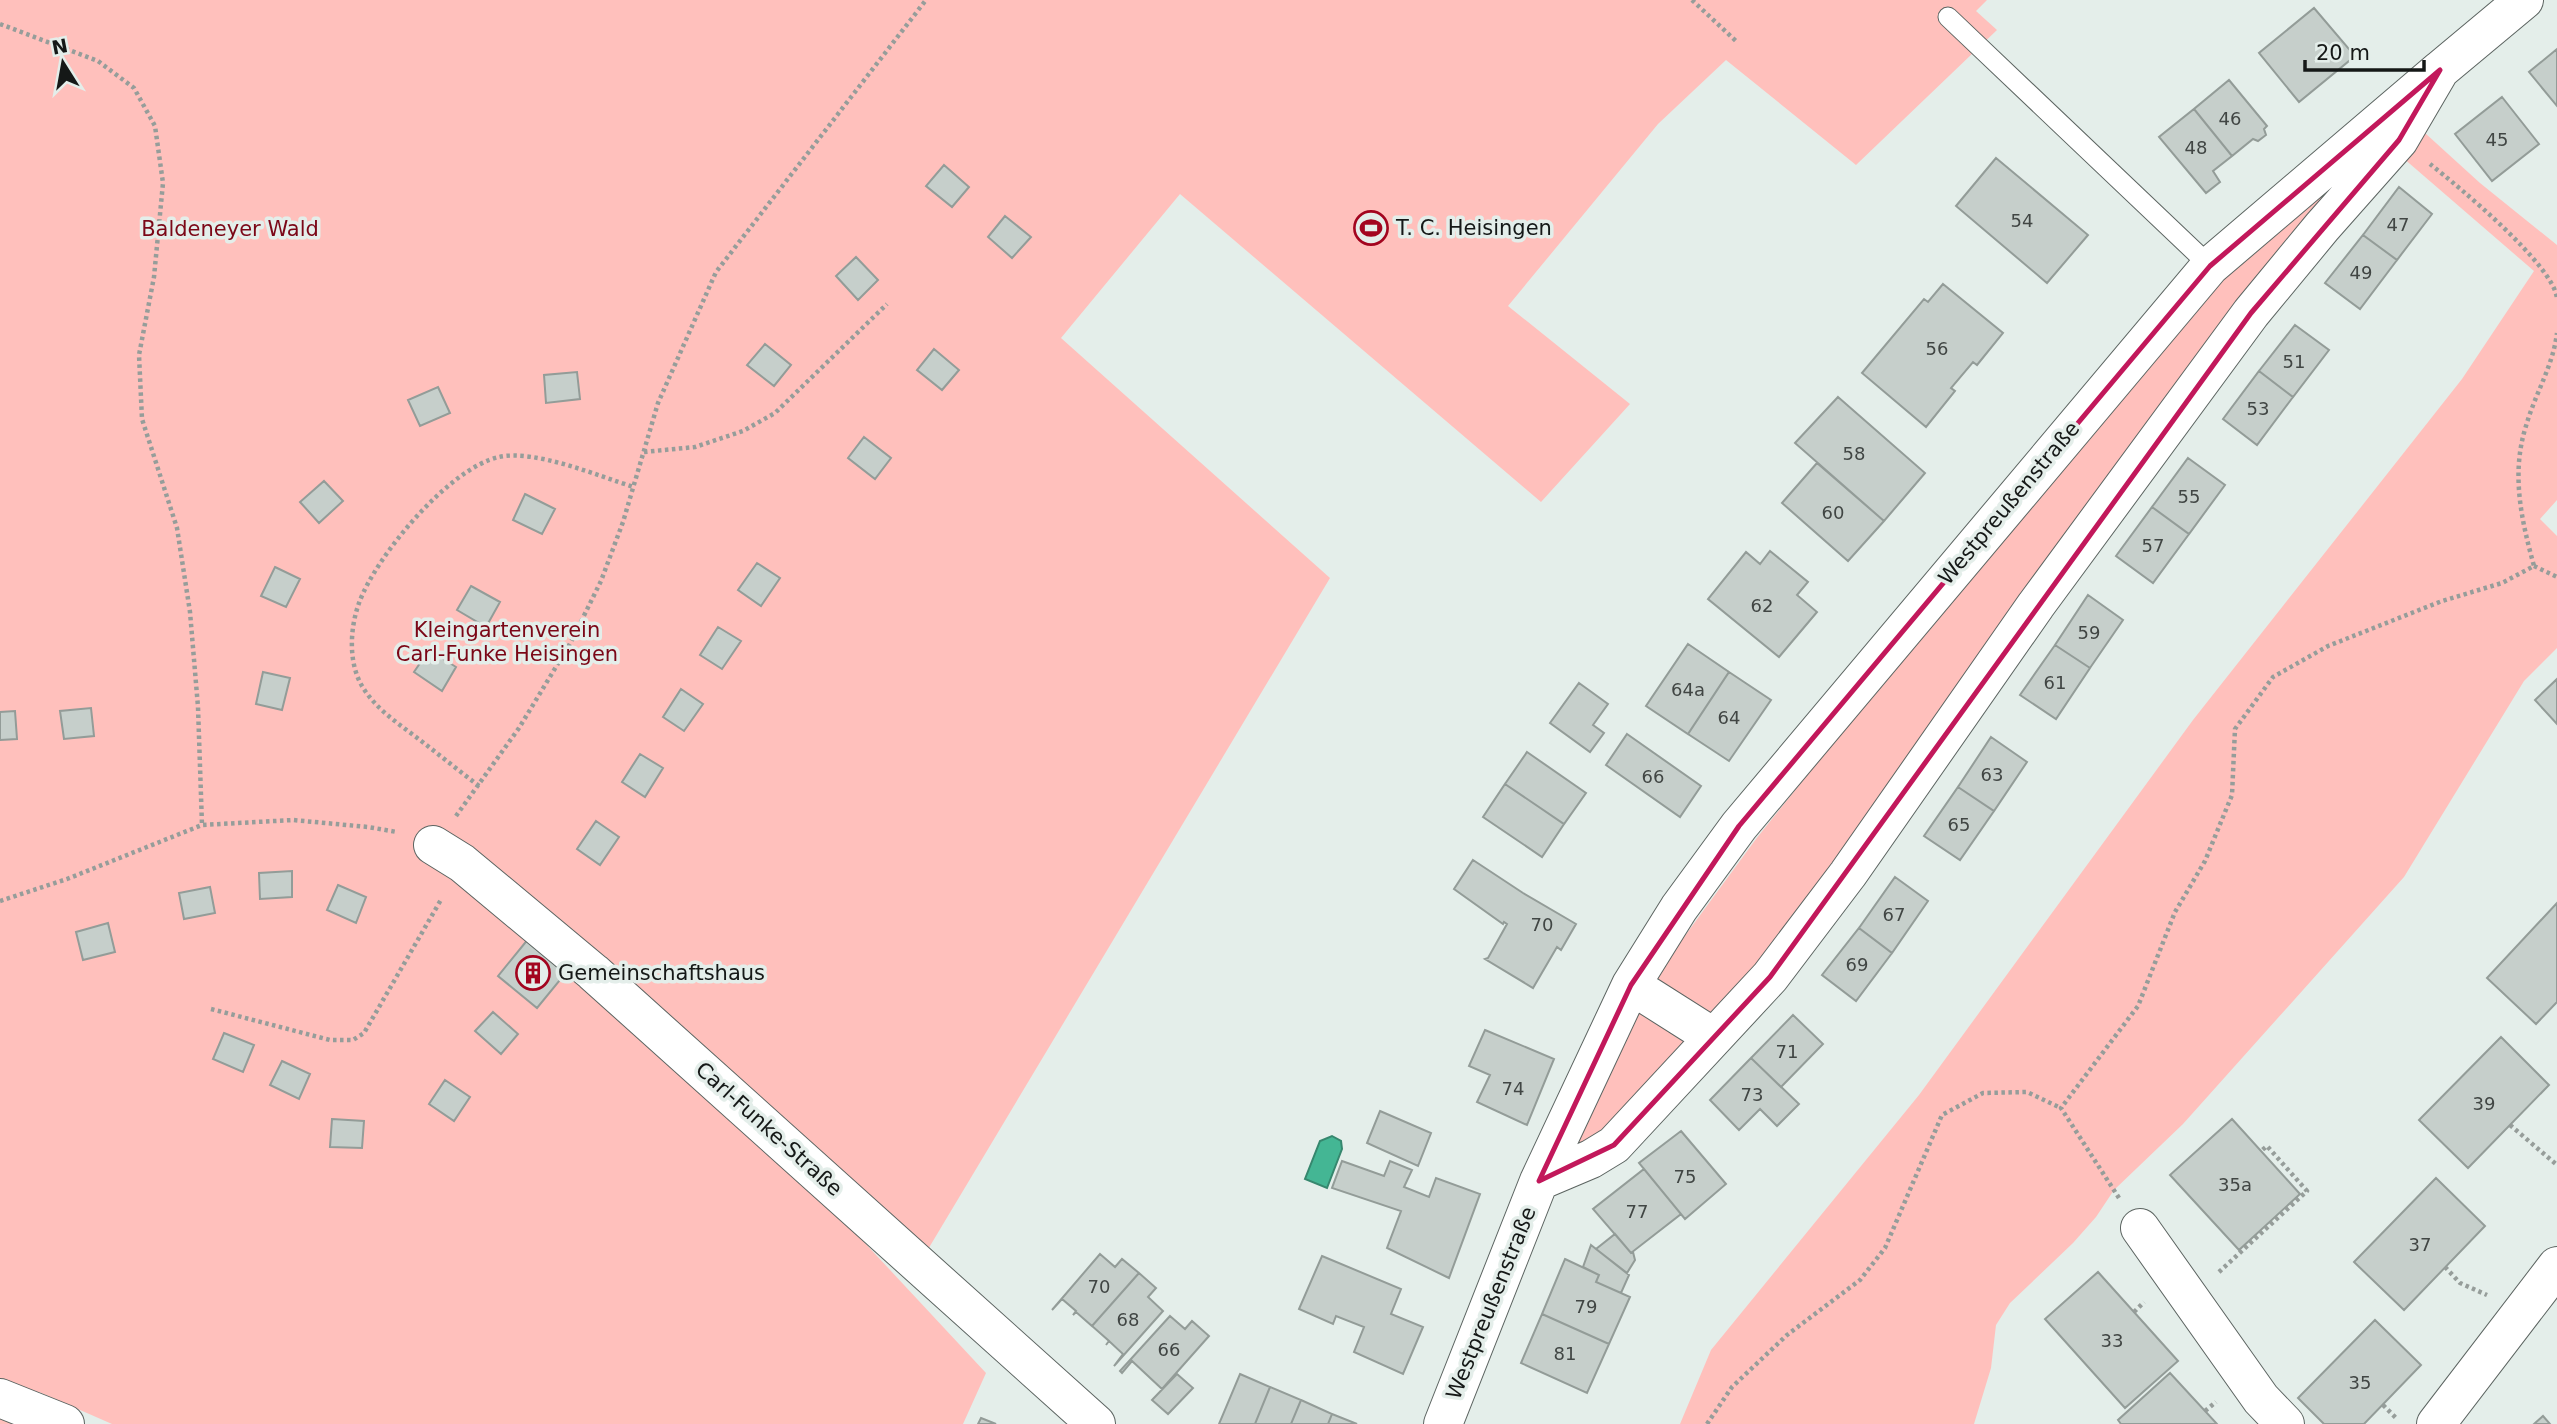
<svg xmlns="http://www.w3.org/2000/svg" width="2557" height="1424" font-family="'DejaVu Sans',sans-serif">
<style>
.green{fill:#ffc0bc}
.water{fill:#44b694;stroke:#36876e;stroke-width:2}
.building{fill:#c6cfcb;stroke:#939c98;stroke-width:2}
.lines{fill:none;stroke-linecap:round;stroke-linejoin:round}
.lane-casing{stroke:#5c6461;stroke-width:21}
.street-casing{stroke:#5c6461;stroke-width:40}
.path{stroke:#969d9a;stroke-width:4.5;stroke-dasharray:3.5 3.5;stroke-linecap:butt}
.lane{stroke:#fff;stroke-width:19}
.street{stroke:#fff;stroke-width:38}
.marked{fill:none;stroke:#c2185b;stroke-width:5;stroke-linejoin:round}
.labels{text-anchor:middle;dominant-baseline:central;stroke-width:7;stroke-linejoin:round;paint-order:stroke}
.number-label{font-size:18px;fill:#414644}
.poi-label{font-size:21px;fill:#151817;stroke:#e4eeea;text-anchor:start}
.park-label{font-size:21px;fill:#7b0717;stroke:#e4eeea}
.street-label{font-size:21px;fill:#151817;stroke:#e4eeea}
</style>
<rect width="100%" height="100%" fill="#e4eeea"/>
<path class="green" d="M 0,0 L 1987,0 L 1976,11 L 1997,30 L 1856,165 L 1726,60 L 1658,124 L 1508,306 L 1630,404 L 1541,502 L 1180,194 L 1061,338 L 1330,578 L 924,1256 L 727,1095 L 986,1373 L 963,1424 L 112,1424 L 39,1392 L 18,1415 L 39,1424 L 0,1424 Z
M 2425,89 L 1770,958 L 1634,1107 L 1567,1157 L 1640,997 L 1756,839 L 1854,717 L 2232,268 Z
M 2414,123 L 2480,183 L 2557,245 L 2557,500 L 2540,519 L 2557,536 L 2557,648 L 2524,681 L 2404,877 L 2183,1124 L 2114,1190 L 2096,1217 L 2073,1243 L 2010,1303 L 1996,1325 L 1991,1368 L 1974,1424 L 1680,1424 L 1711,1350 L 1919,1095 L 2193,720 L 2462,379 L 2534,271 L 2395,151 Z"/>
<path class="water" d="M 1332,1136 L 1341,1141 L 1342,1149 L 1327,1188 L 1305,1179 L 1320,1141 Z"/>
<path class="building" d="M 2314,8 L 2355,56 L 2299,102 L 2259,53 Z
M 2557,49 L 2557,106 L 2529,72 Z
M 2229,80 L 2267,126 L 2264,129 L 2266,135 L 2258,141 L 2253,139 L 2232,156 L 2194,109 Z
M 2502,97 L 2539,144 L 2492,181 L 2455,134 Z
M 2194,109 L 2232,156 L 2213,171 L 2220,182 L 2206,193 L 2159,137 Z
M 1996,158 L 2088,235 L 2047,283 L 1956,206 Z
M 944,165 L 969,187 L 952,207 L 926,186 Z
M 2399,187 L 2432,214 L 2397,260 L 2363,235 Z
M 1005,216 L 1031,237 L 1012,258 L 988,237 Z
M 2363,235 L 2397,260 L 2360,309 L 2325,283 Z
M 856,257 L 878,280 L 858,300 L 836,276 Z
M 1943,284 L 2003,333 L 1977,365 L 1973,362 L 1951,388 L 1955,391 L 1926,427 L 1862,373 L 1924,299 L 1928,302 Z
M 2295,325 L 2329,350 L 2293,397 L 2259,371 Z
M 765,344 L 791,365 L 774,386 L 747,365 Z
M 934,349 L 959,370 L 942,390 L 917,370 Z
M 2259,371 L 2293,397 L 2257,445 L 2223,419 Z
M 577,372 L 580,399 L 546,403 L 544,375 Z
M 438,387 L 450,413 L 420,426 L 408,400 Z
M 1838,397 L 1925,473 L 1884,521 L 1795,443 Z
M 864,437 L 891,458 L 875,479 L 848,458 Z
M 2188,458 L 2225,485 L 2189,534 L 2152,507 Z
M 1817,463 L 1884,521 L 1848,561 L 1782,503 Z
M 324,481 L 343,501 L 319,523 L 300,502 Z
M 525,494 L 555,509 L 542,534 L 513,520 Z
M 2152,507 L 2189,534 L 2153,583 L 2116,556 Z
M 1770,551 L 1808,582 L 1797,595 L 1817,612 L 1779,657 L 1708,599 L 1746,552 L 1760,564 Z
M 757,563 L 780,578 L 761,606 L 738,590 Z
M 275,567 L 300,579 L 286,607 L 261,596 Z
M 471,586 L 500,602 L 486,627 L 457,610 Z
M 2088,595 L 2123,620 L 2090,668 L 2055,645 Z
M 718,627 L 741,641 L 722,669 L 700,655 Z
M 1688,644 L 1729,672 L 1688,734 L 1646,706 Z
M 2055,645 L 2090,668 L 2056,719 L 2020,695 Z
M 429,650 L 456,667 L 442,691 L 414,672 Z
M 263,672 L 290,678 L 282,710 L 256,704 Z
M 1729,672 L 1771,700 L 1729,761 L 1688,734 Z
M 2557,679 L 2557,724 L 2535,700 Z
M 1579,683 L 1608,704 L 1593,725 L 1604,733 L 1590,752 L 1550,723 Z
M 681,689 L 703,704 L 684,731 L 663,717 Z
M 91,708 L 94,736 L 64,739 L 60,711 Z
M 15,711 L 17,739 L 0,740 L 0,712 Z
M 1627,734 L 1701,786 L 1680,817 L 1606,765 Z
M 1991,737 L 2027,762 L 1994,811 L 1958,787 Z
M 1527,752 L 1586,793 L 1564,824 L 1505,784 Z
M 640,754 L 663,768 L 645,797 L 622,782 Z
M 1505,784 L 1564,824 L 1542,857 L 1483,817 Z
M 1958,787 L 1994,811 L 1960,860 L 1924,836 Z
M 596,821 L 619,837 L 600,865 L 577,849 Z
M 1473,860 L 1523,893 L 1576,924 L 1561,950 L 1557,947 L 1533,988 L 1485,959 L 1488,958 L 1507,924 L 1504,922 L 1503,924 L 1454,889 Z
M 292,871 L 292,897 L 260,899 L 259,873 Z
M 1895,877 L 1928,901 L 1892,953 L 1859,928 Z
M 338,885 L 366,897 L 356,923 L 327,910 Z
M 210,887 L 215,913 L 184,919 L 179,893 Z
M 2557,903 L 2557,1002 L 2536,1024 L 2487,978 Z
M 108,923 L 115,952 L 83,960 L 76,932 Z
M 1859,928 L 1892,953 L 1856,1001 L 1822,975 Z
M 529,938 L 569,969 L 537,1008 L 498,976 Z
M 493,1012 L 518,1034 L 501,1054 L 475,1031 Z
M 1793,1015 L 1823,1044 L 1781,1087 L 1751,1058 Z
M 1485,1030 L 1554,1059 L 1527,1125 L 1477,1102 L 1490,1075 L 1469,1066 Z
M 224,1033 L 254,1045 L 243,1072 L 213,1059 Z
M 2501,1037 L 2549,1085 L 2468,1168 L 2419,1120 Z
M 1751,1058 L 1799,1104 L 1777,1126 L 1760,1109 L 1739,1130 L 1710,1100 Z
M 282,1061 L 310,1074 L 299,1099 L 270,1085 Z
M 445,1080 L 470,1097 L 454,1121 L 429,1104 Z
M 1380,1111 L 1431,1133 L 1418,1166 L 1367,1143 Z
M 332,1119 L 364,1121 L 362,1148 L 330,1147 Z
M 2232,1119 L 2300,1194 L 2239,1250 L 2170,1175 Z
M 1681,1131 L 1726,1184 L 1685,1219 L 1639,1163 Z
M 1342,1161 L 1384,1176 L 1390,1161 L 1412,1170 L 1404,1187 L 1429,1197 L 1436,1178 L 1480,1194 L 1449,1278 L 1387,1248 L 1401,1211 L 1332,1188 Z
M 1644,1169 L 1681,1214 L 1631,1253 L 1593,1209 Z
M 2436,1178 L 2485,1226 L 2404,1310 L 2354,1262 Z
M 1615,1234 L 1631,1253 L 1633,1252 L 1635,1260 L 1627,1273 L 1596,1249 Z
M 1591,1245 L 1629,1275 L 1621,1293 L 1596,1282 L 1599,1275 L 1583,1267 Z
M 1100,1254 L 1115,1267 L 1122,1259 L 1139,1273 L 1092,1326 L 1076,1312 L 1073,1315 L 1076,1311 L 1062,1299 L 1052,1310 Z
M 1322,1256 L 1401,1289 L 1391,1314 L 1423,1327 L 1403,1374 L 1354,1352 L 1364,1327 L 1336,1316 L 1333,1324 L 1299,1309 Z
M 1565,1259 L 1599,1275 L 1596,1282 L 1630,1297 L 1609,1344 L 1542,1314 Z
M 2098,1272 L 2178,1361 L 2125,1408 L 2045,1319 Z
M 1139,1273 L 1156,1288 L 1148,1297 L 1163,1311 L 1114,1366 L 1123,1354 L 1109,1341 L 1106,1345 L 1109,1341 L 1092,1326 Z
M 1542,1314 L 1609,1344 L 1587,1393 L 1521,1363 Z
M 1170,1316 L 1185,1329 L 1192,1321 L 1209,1336 L 1162,1389 L 1132,1361 L 1122,1373 L 1120,1371 Z
M 2375,1320 L 2421,1365 L 2364,1424 L 2324,1424 L 2298,1398 Z
M 2170,1373 L 2217,1424 L 2121,1424 L 2118,1420 Z
M 1177,1374 L 1193,1388 L 1168,1414 L 1152,1400 Z
M 1240,1374 L 1270,1387 L 1255,1424 L 1219,1424 Z
M 1270,1387 L 1301,1400 L 1291,1424 L 1255,1424 Z
M 1301,1400 L 1332,1414 L 1328,1424 L 1291,1424 Z
M 1332,1414 L 1357,1424 L 1328,1424 Z
M 2543,1416 L 2550,1424 L 2534,1424 Z
M 981,1418 L 996,1424 L 978,1424 Z"/>
<g class="lines">
<g class="lane-casing">
<path id="lane" d="M 1948,17 L 2210,266"/>
</g>
<g class="street-casing">
<path id="street" d="M 433,845 L 462,863 L 593,972 L 1096,1424
M 1631,985 L 1713,1037
M 1539,1181 L 1591,1159 L 1614,1145 L 1770,977 L 1848,874 L 2036,605 L 2251,313 L 2322,227 L 2399,140 L 2440,70 L 2524,0
M 2140,1228 L 2261,1399 L 2285,1424
M 0,1398 L 65,1424
M 1443,1424 L 1539,1181 L 1631,985 L 1679,908 L 1739,826 L 2210,266 L 2440,70
M 2436,1424 L 2557,1266"/>
</g>
<path class="path" d="M 1692,0 L 1737,42
M 0,24 L 98,61 L 134,88 L 155,126 L 163,183 L 154,277 L 139,355 L 142,419 L 177,528 L 190,612 L 198,707 L 202,825
M 2430,164 C 2459,187 2555,266 2557,299
M 644,452 L 695,447 L 743,431 L 775,413 L 887,304
M 2534,566 L 2557,577
M 479,786 C 458,770 437,753 416,737 C 396,722 375,708 362,686 C 348,662 350,628 359,603 C 376,556 449,468 499,457 C 535,449 598,476 634,487
M 456,816 L 519,728 L 571,642 L 601,581 L 623,522 L 658,403 L 716,272 L 926,0
M 0,901 L 67,879 L 202,825 L 293,820 L 368,827 L 397,832
M 211,1009 L 330,1040 L 353,1040 L 364,1033 L 442,898
M 2510,1125 L 2557,1165
M 2119,1198 L 2061,1108 L 2138,1006 L 2175,912 L 2205,861 L 2232,795 L 2235,729 L 2273,677 L 2328,646 L 2442,601 L 2502,583 L 2534,566 C 2521,519 2511,473 2526,426 C 2535,394 2553,366 2557,333
M 2445,1267 L 2460,1283 L 2487,1295
M 2219,1272 L 2307,1191 L 2267,1146 L 2261,1151
M 2134,1312 L 2144,1302
M 2383,1405 L 2397,1419
M 2205,1411 L 2216,1402
M 1707,1424 L 1732,1387 L 1787,1335 L 1860,1280 L 1885,1248 L 1942,1115 L 1983,1093 L 2027,1092 L 2061,1108"/>
<use href="#lane" class="lane"/>
<use href="#street" class="street"/>
</g>
<path class="marked" d="M 2440,70 L 2399,140 L 2251,313 L 1770,977 L 1614,1145 L 1539,1181 L 1631,985 L 1739,826 L 2210,266 Z"/>
<defs>
<g id="stadium-ring" transform="scale(1.75)"><circle r="9.5" fill="#e4eeea" stroke="#a3051f" stroke-width="1.5"/><path d="M0-5a6.5 5 0 1 0 0 10a6.5 5 0 1 0 0-10ZM-3.5-1.8h7v3.6h-7Z" fill="#a3051f"/></g>
<g id="building-ring" transform="scale(1.75)"><circle r="9.5" fill="#e4eeea" stroke="#a3051f" stroke-width="1.5"/><path d="M-4-6H4V6H1V3H-1V6H-4ZM-2.5-4.3h1.7v1.8h-1.7ZM.8-4.3h1.7v1.8H.8ZM-2.5-1h1.7V.8h-1.7ZM.8-1h1.7V.8H.8Z" fill="#a3051f"/></g>
</defs>
<g fill-rule="evenodd">
<use href="#stadium-ring" x="1371" y="228"/>
<use href="#building-ring" x="533" y="973"/>
</g>
<g class="labels">
<g class="number-label">
<text x="2230" y="118">46</text>
<text x="2497" y="139">45</text>
<text x="2196" y="147">48</text>
<text x="2022" y="220">54</text>
<text x="2398" y="224">47</text>
<text x="2361" y="272">49</text>
<text x="1937" y="348">56</text>
<text x="2294" y="361">51</text>
<text x="2258" y="408">53</text>
<text x="1854" y="453">58</text>
<text x="2189" y="496">55</text>
<text x="1833" y="512">60</text>
<text x="2153" y="545">57</text>
<text x="1762" y="605">62</text>
<text x="2089" y="632">59</text>
<text x="2055" y="682">61</text>
<text x="1688" y="689">64a</text>
<text x="1729" y="717">64</text>
<text x="1992" y="774">63</text>
<text x="1653" y="776">66</text>
<text x="1959" y="824">65</text>
<text x="1894" y="914">67</text>
<text x="1542" y="924">70</text>
<text x="1857" y="964">69</text>
<text x="1787" y="1051">71</text>
<text x="1513" y="1088">74</text>
<text x="1752" y="1094">73</text>
<text x="2484" y="1103">39</text>
<text x="1685" y="1176">75</text>
<text x="2235" y="1184">35a</text>
<text x="1637" y="1211">77</text>
<text x="2420" y="1244">37</text>
<text x="1099" y="1286">70</text>
<text x="1586" y="1306">79</text>
<text x="1128" y="1319">68</text>
<text x="2112" y="1340">33</text>
<text x="1169" y="1349">66</text>
<text x="1565" y="1353">81</text>
<text x="2360" y="1382">35</text>
</g>
<g class="poi-label">
<text x="1396" y="228">T. C. Heisingen</text>
<text x="558" y="973">Gemeinschaftshaus</text>
</g>
<g class="park-label">
<text x="230" y="229">Baldeneyer Wald</text>
<text x="507" y="630">Kleingartenverein<tspan x="507" dy="24">Carl-Funke Heisingen</tspan></text>
</g>
<g class="street-label">
<text transform="translate(2009 503) rotate(-50)">Westpreußenstraße</text>
<text transform="translate(769 1129) rotate(42)">Carl-Funke-Straße</text>
<text transform="translate(1491 1303) rotate(-68)">Westpreußenstraße</text>
</g>
</g>
<g transform="translate(63 63) rotate(349)" stroke="#e4eeea" stroke-width="5" paint-order="stroke">
<path d="M0-5L12 26L0 18L-12 26Z" fill="#151817"/>
<text y="-10" font-size="19" font-weight="bold" text-anchor="middle" fill="#151817">N</text>
</g>
<path d="M2305 60v10h119v-10" fill="none" stroke="#151817" stroke-width="3.5"/>
<text x="2316" y="60" font-size="21" fill="#151817" stroke="#e4eeea" stroke-width="5" paint-order="stroke">20 m</text>
</svg>
